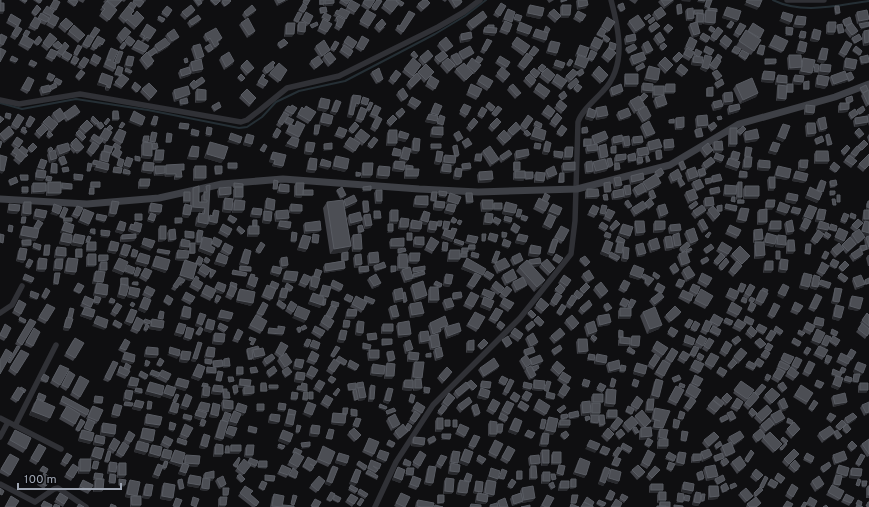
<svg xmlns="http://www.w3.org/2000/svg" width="869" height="507" font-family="Overpass,sans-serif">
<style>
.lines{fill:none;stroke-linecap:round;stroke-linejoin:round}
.stream{stroke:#252f35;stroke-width:2}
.street{stroke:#303136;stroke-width:5.5}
.secondary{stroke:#3e4046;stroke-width:7}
.wall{fill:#424349}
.shaded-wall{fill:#292a2e}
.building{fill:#4c4e54;stroke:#595c63}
</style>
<rect width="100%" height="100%" fill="#0f0f11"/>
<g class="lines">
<path class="stream" d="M 773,0 C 803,15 838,5 869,1
M 0,103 L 22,109 L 76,99 L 148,110 L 239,128 L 247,127 L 262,117 L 276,102 L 299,91 L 345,81 L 435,34 L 465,16 L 486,0"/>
<path class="street" d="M 787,0 L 824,0
M 0,100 L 19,104 L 80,94 L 241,122 L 247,120 L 260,110 L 287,88 L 339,76 L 438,27 L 464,12 L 480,0
M 0,313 L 12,305 L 22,286
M 0,418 L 61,449
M 15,426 L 56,345
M 0,437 L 8,422
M 0,484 L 35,502 L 54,489 L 58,488 L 86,507
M 375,507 L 396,462 L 433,405 L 520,318 L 571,254 L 575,221 L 578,122 C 582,110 595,100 603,91 C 627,66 619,30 611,0"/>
<path class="secondary" d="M 0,199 L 87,204 L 159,198 L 222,184 L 283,179 L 419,189 L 478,192 L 577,189 L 670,165 L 739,124 L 835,97 L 869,84"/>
</g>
<path class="wall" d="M 19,0 L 27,0 L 25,4 Z
M 33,0 L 42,0 L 39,4 Z
M 54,0 L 56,10 L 52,14 L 55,26 L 53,29 L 46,25 L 49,19 L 45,25 L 40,23 L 35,31 L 28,28 L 35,17 L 31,13 L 37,5 L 41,9 L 35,17 L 38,18 L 47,6 L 49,8 Z
M 68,0 L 78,1 L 74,7 L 67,2 Z
M 77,0 L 85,0 L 83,3 Z
M 105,0 L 126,0 L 124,2 L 122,1 L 115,8 L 115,13 L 107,22 L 99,16 L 102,11 L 100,10 L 105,3 L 103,2 Z
M 134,0 L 146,0 L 145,2 L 143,1 L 144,2 L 139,8 L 132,3 Z
M 193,0 L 204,0 L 202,2 L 202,3 L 198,7 Z
M 210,0 L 222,0 L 220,2 L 219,1 L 215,6 L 210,1 Z
M 274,0 L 288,0 L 277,6 Z
M 304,0 L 310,0 L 303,14 L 298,11 L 303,4 L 302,4 Z
M 319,0 L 334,0 L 334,3 L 332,6 L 323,6 L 323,5 L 319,5 Z
M 340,0 L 350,0 L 346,7 L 339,3 Z
M 351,0 L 355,12 L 354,15 L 349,13 L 339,31 L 334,28 L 337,22 L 334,21 L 336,17 L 333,16 L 337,10 L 339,11 L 341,8 L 345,10 Z
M 364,0 L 375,0 L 368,11 L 369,26 L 368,29 L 359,24 L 367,10 L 361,6 Z
M 377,0 L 382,1 L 375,11 L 371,9 Z
M 387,0 L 396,1 L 404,3 L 401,7 L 398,5 L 390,15 L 381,8 Z
M 442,0 L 447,0 L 445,2 Z
M 448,0 L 461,0 L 462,2 L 460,5 L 454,9 Z
M 547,0 L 554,0 L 549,3 Z
M 577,0 L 587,0 L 586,8 L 577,10 L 576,1 Z
M 629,0 L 638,0 L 635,4 Z
M 660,0 L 674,0 L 673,2 L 664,9 L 658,2 Z
M 706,0 L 711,0 L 709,8 L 716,13 L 713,25 L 703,24 L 703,23 L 701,25 L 698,24 L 700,33 L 698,36 L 692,38 L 688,27 L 690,24 L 695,22 L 696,15 L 694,15 L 692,21 L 686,21 L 685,11 L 687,9 L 694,11 L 694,10 L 704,14 L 706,10 L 707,10 L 708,9 L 704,8 Z
M 222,1 L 230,3 L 224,7 L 221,3 Z
M 131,2 L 136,6 L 133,10 L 131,15 L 142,20 L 134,30 L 125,22 L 124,24 L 118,18 Z
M 430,3 L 428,6 L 421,12 L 416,7 L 418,4 Z
M 501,3 L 506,6 L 498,18 L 493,15 Z
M 530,5 L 542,16 L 540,19 L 526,16 L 528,7 Z
M 562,5 L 570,15 L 568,18 L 560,17 L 555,23 L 547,16 L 549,13 L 560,15 L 560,7 Z
M 618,5 L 624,11 L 620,12 L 617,7 Z
M 677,5 L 682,13 L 681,14 L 677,15 L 676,7 Z
M 167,6 L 172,10 L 167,18 L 161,14 Z
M 835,6 L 839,14 L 835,15 L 834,8 Z
M 727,7 L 738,20 L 736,22 L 722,18 L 725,10 Z
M 320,8 L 325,13 L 331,16 L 328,22 L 327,32 L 325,35 L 317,31 L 323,19 L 321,18 L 324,13 L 320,14 L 319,9 Z
M 508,9 L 509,32 L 507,35 L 499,32 L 504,22 L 502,22 L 506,12 Z
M 195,10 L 193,13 L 185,20 L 180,15 L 182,12 Z
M 409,11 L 415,14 L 401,35 L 395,30 L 398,25 L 400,26 Z
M 578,11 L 586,15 L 580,23 L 573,19 Z
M 244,12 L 254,13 L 245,19 L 242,15 Z
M 306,12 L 309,24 L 307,26 L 306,26 L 303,35 L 297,34 L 297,25 L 299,22 L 300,22 Z
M 654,12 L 666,14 L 664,16 L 657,21 L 652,15 Z
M 857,12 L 869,19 L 867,22 L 857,24 L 855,15 Z
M 11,14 L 21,20 L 17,26 L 17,37 L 15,40 L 10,37 L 15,28 L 6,23 Z
M 297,14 L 298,22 L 297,23 L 293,21 Z
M 159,16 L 165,19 L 162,23 L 157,20 Z
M 797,16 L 803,28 L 793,27 L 795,19 Z
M 485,20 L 471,31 L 466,25 L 468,22 Z
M 605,20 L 609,31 L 607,33 L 606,32 L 602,38 L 596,35 Z
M 843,20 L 852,23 L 858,31 L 856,34 L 850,38 L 844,30 L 848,26 L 845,27 L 842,22 Z
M 189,21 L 199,22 L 190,28 L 187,23 Z
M 629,21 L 645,25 L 643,28 L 634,34 L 627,24 Z
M 731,21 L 734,23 L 730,29 L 726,27 Z
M 828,22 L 835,32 L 833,35 L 826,34 L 826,25 Z
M 241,23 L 255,31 L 253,34 L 247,38 L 239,25 Z
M 287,23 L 292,37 L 284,37 L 285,25 Z
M 753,23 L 764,30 L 759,39 L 761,40 L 751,55 L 749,54 L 745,61 L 738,56 L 742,50 L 748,53 L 736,46 L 746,30 L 748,31 Z
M 60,24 L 71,26 L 65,33 L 58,27 Z
M 147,24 L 156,30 L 148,42 L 145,40 L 143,42 L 141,41 L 143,39 L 139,36 Z
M 668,24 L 673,28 L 668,34 L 663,29 Z
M 376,25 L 385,27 L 379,33 L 374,28 Z
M 488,25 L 494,28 L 496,33 L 494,36 L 483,34 L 483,30 L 485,27 L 486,27 Z
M 837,25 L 844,32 L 843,33 L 838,34 L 836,27 Z
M 660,26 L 651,33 L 648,29 L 649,27 Z
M 711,26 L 715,29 L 712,33 L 708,30 Z
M 738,26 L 746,26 L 738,38 L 733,35 Z
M 718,27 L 723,31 L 714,42 L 709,39 Z
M 814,29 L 819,40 L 817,42 L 810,41 L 812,32 Z
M 26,30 L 27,37 L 30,48 L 28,51 L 18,45 Z
M 100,30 L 87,49 L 81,46 L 88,35 L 90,36 Z
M 69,31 L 85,35 L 78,43 L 67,34 Z
M 864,31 L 869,45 L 863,46 L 862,39 L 861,40 L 854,44 L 851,39 L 852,38 L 862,39 L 862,34 Z
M 131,32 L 121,44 L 116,38 L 118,35 Z
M 50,33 L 57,39 L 47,51 L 41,46 Z
M 703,33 L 710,37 L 706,43 L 699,39 Z
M 167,34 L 179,37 L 177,39 L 170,44 L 165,36 Z
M 205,34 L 222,38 L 220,41 L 218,42 L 217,47 L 208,53 L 204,48 L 210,44 L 208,41 L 206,42 L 203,37 Z
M 461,34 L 470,41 L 460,43 L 459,37 Z
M 605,35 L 610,39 L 607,43 L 602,40 Z
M 725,35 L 732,41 L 726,50 L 719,44 Z
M 775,35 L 783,51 L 781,53 L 768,47 Z
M 0,36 L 3,45 L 1,47 L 0,47 Z
M 39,36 L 42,40 L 37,46 L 33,43 Z
M 98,36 L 105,40 L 100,47 L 98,46 L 94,51 L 90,49 Z
M 129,36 L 135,41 L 130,47 L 124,43 L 126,45 L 122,50 L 119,48 Z
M 348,36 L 357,42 L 352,50 L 353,51 L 348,59 L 339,52 L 343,46 L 342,45 Z
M 362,36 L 369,40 L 361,52 L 355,48 Z
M 626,36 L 636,40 L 634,43 L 625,45 L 624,39 Z
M 655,36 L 663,43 L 658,46 L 653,39 Z
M 517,37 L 530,46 L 523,56 L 511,47 Z
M 595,37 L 599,49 L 597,52 L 589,48 Z
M 690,37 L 697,41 L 692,51 L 691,58 L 689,61 L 682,57 L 676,63 L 672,59 L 673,58 L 682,56 L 685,50 L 684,49 Z
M 487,39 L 486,51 L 484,54 L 480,52 Z
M 138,40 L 149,46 L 143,55 L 131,49 Z
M 335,41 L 339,43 L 334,52 L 330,50 L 328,52 L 320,58 L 314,49 L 316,46 L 330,49 Z
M 551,41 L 556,56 L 546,53 L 549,43 Z
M 800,41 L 805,52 L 803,54 L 796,53 L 798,44 Z
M 846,41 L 846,55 L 844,58 L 838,54 Z
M 610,42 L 614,51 L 616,53 L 608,63 L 601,57 L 608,48 Z
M 278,43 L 287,45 L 280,49 L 277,45 Z
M 439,43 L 453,46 L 451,48 L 445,53 L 448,56 L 446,59 L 438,65 L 434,60 L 435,57 L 442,52 L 437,46 Z
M 643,44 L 651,53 L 645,55 L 644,53 L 646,59 L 644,62 L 632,66 L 629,59 L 631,56 L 643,52 L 641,47 Z
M 53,45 L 62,45 L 57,50 L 52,46 Z
M 78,45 L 82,47 L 77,57 L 73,55 Z
M 155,45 L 168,47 L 157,54 L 156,53 L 151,57 L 153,64 L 146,70 L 139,60 L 141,58 L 153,48 Z
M 580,45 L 586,57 L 585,58 L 587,59 L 590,52 L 593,60 L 592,62 L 588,60 L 585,68 L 583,71 L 583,74 L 579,77 L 577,75 L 569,83 L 567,81 L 561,90 L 551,83 L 557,74 L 564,79 L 566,76 L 577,73 L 581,70 L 573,67 L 577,57 L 575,56 L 578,48 Z
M 69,46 L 60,58 L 56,55 L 52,62 L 45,58 L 51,49 L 57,52 Z
M 193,46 L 204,56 L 202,59 L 201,60 L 203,69 L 201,72 L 191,74 L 189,76 L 180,79 L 178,73 L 180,70 L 189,67 L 189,65 L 191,62 L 195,61 L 191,49 Z
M 534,46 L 539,50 L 533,57 L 528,54 Z
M 660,46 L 666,47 L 662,51 L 659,48 Z
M 706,46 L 714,50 L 710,56 L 703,52 Z
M 856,46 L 862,51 L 859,56 L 852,51 Z
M 734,47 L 738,54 L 737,55 L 731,52 Z
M 111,48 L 113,62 L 114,62 L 119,51 L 119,63 L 118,64 L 116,64 L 115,69 L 113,72 L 103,67 L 109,51 Z
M 626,48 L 637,48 L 636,50 L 628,54 L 625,50 Z
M 822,48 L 824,63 L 817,62 L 820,51 Z
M 696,49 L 702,63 L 704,58 L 705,55 L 708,67 L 718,54 L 720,60 L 721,61 L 714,71 L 708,67 L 706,72 L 700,69 L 702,64 L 700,66 L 691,65 L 692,58 L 694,56 L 693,55 Z
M 65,51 L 72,55 L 68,62 L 61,58 Z
M 459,52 L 472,55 L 462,61 L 460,64 L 455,68 L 454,67 L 447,74 L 440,66 L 442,63 L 450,60 L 450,59 L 451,56 L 458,54 Z
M 527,53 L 533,58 L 523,71 L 517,66 Z
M 94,54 L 98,64 L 96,67 L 89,63 Z
M 411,54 L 418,56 L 415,60 L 410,55 Z
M 789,55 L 802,61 L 803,58 L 810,75 L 799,74 L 800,69 L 800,70 L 788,70 L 787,58 Z
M 74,56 L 79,59 L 75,66 L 70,63 Z
M 128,56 L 132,66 L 130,69 L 124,67 L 126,59 Z
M 324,56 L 334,62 L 328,67 L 322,59 Z
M 500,56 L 510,62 L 505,70 L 508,77 L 503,83 L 495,76 L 502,68 L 495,63 Z
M 84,57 L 89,60 L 82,70 L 77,67 Z
M 221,57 L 233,64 L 224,70 L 219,60 Z
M 420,57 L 431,59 L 423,66 L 418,60 Z
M 860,57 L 868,63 L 861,65 L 859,58 Z
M 413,58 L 421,65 L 411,79 L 402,72 Z
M 472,58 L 475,61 L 483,59 L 479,64 L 481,65 L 474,74 L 472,74 L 464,82 L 454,72 L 456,69 L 466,66 Z
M 846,58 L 855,69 L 853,71 L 843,70 L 844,61 Z
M 570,59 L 573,61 L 569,67 L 566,65 Z
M 31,60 L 37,63 L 34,68 L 28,65 Z
M 311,61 L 321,64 L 314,70 L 309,64 Z
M 275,63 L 273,66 L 272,70 L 265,75 L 262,71 L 264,68 Z
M 659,63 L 673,65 L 665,74 L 657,65 Z
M 542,64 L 546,67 L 541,73 L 537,70 Z
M 681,64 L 688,70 L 682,77 L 675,72 Z
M 821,64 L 828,75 L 818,74 L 819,66 Z
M 118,66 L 122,74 L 129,79 L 121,89 L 113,85 L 120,77 L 114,75 Z
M 241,66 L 254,68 L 246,76 L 240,68 Z
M 649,66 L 656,83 L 644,80 L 647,69 Z
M 636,67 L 644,68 L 637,72 L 635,68 Z
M 534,68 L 540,73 L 535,79 L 535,83 L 530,88 L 523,81 Z
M 547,68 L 555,75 L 548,84 L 539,77 Z
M 81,70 L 85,73 L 79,81 L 75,77 Z
M 287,70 L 278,83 L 268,75 L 270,73 Z
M 396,70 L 401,74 L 393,85 L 388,81 Z
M 764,71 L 774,80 L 773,83 L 761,82 L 762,74 Z
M 372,72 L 381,82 L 376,84 L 370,74 Z
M 418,72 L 432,75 L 424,83 L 421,79 L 410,90 L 406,85 L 408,82 Z
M 49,73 L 55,76 L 51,82 L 46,79 Z
M 102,73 L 110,88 L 108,91 L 105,90 L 105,87 L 97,85 L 100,76 Z
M 593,73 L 608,75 L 600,84 L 591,75 Z
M 712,73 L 721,78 L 716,81 L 712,74 Z
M 241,74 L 245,78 L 241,82 L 237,78 Z
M 263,74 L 263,78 L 268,81 L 263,89 L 256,85 Z
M 625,74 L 638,84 L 636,87 L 624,87 L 624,77 Z
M 846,74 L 854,78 L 853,80 L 848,82 L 847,80 L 846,82 L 832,86 L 829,78 L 831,76 Z
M 778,75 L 787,83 L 785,86 L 786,86 L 787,84 L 792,84 L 793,78 L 795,75 L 801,85 L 793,84 L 793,92 L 792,93 L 786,93 L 786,99 L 784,101 L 776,101 L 777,88 L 778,85 L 775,85 L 776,78 Z
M 818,75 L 825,89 L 815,87 L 816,78 Z
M 431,76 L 439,81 L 433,91 L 425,86 Z
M 28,77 L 29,91 L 27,94 L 20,90 Z
M 480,77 L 489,88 L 487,91 L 476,84 Z
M 56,78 L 62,81 L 59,86 L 56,85 L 57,87 L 56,88 L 51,91 L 49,94 L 41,96 L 39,90 L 41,87 L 50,87 L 55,84 L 53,83 Z
M 196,81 L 205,81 L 204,83 L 193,90 L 189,85 L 190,84 Z
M 135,82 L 141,87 L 136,93 L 131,88 Z
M 804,82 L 809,89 L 808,90 L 803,90 L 803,83 Z
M 539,83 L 550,91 L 544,100 L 533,92 Z
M 578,83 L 570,90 L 567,87 L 568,85 Z
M 643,83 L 653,88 L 654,86 L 664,86 L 666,84 L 675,92 L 673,94 L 664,94 L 665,106 L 656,109 L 653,101 L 655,98 L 657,98 L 652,98 L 652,92 L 651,93 L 644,93 L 648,96 L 643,102 L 645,106 L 643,108 L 650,119 L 642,123 L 636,113 L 638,111 L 634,114 L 628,104 L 630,101 L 640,97 L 643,93 L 641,93 L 641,86 Z
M 715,83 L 723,85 L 717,89 L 714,84 Z
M 471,84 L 478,97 L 476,100 L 466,95 Z
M 578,84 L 582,87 L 577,93 L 573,89 Z
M 868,84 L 869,84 L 869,105 L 866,107 L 861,96 L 862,94 L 859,89 L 860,88 L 866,87 Z
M 736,85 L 758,93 L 756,97 L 740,104 L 733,89 Z
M 509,87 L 519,95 L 515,99 L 507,90 Z
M 611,88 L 621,94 L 611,97 L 609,90 Z
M 707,88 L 712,97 L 706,97 L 706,89 Z
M 142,89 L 157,91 L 149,101 L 140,92 Z
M 197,89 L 206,100 L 204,102 L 195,103 L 195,92 Z
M 174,90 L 188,97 L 180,100 L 188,103 L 187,104 L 180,106 L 179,101 L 180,100 L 174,102 L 172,93 Z
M 398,92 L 408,96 L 406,99 L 401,102 L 396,95 Z
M 724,93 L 733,101 L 732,104 L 723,105 L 722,95 Z
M 241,95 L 254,101 L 249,107 L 239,98 Z
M 353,95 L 359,104 L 357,107 L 355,106 L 353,115 L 351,118 L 347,117 L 351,97 Z
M 559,95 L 566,98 L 561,101 L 567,106 L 561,114 L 554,108 L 561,100 L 558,96 Z
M 412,97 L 421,102 L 415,110 L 407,105 Z
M 321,98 L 326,112 L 317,110 L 319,101 Z
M 846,98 L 852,102 L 849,104 L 849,109 L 847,112 L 838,113 L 838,106 L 840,103 L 846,103 L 845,99 Z
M 336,100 L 337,112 L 335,115 L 330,113 L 334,102 Z
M 489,102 L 495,107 L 491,112 L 485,107 Z
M 713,102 L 721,109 L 713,111 L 711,105 Z
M 369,103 L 370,110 L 369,112 L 367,111 L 363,120 L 361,123 L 355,121 L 359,110 L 361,107 L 366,109 Z
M 435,103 L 438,115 L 437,121 L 435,124 L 425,122 L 427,117 L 429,114 L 430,114 L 433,106 Z
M 464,104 L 467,115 L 465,118 L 459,114 Z
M 375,105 L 377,116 L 375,119 L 369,116 Z
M 548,105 L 555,111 L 549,120 L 541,114 Z
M 806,105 L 814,113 L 812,115 L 804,115 L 804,108 Z
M 212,106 L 221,107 L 220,108 L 214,112 L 211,107 Z
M 288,106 L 291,107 L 297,108 L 291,117 L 288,115 L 280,128 L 276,125 L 284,113 L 283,112 Z
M 498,106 L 502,109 L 495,117 L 491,114 Z
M 729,106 L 740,109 L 738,112 L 728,115 L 727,109 Z
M 302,107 L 304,109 L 316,112 L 308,124 L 296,117 Z
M 482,107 L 487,110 L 482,119 L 477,116 Z
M 589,108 L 595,110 L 596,108 L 608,115 L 606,118 L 596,120 L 595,116 L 592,121 L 585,119 L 587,111 Z
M 857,110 L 864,112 L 859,115 L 858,114 L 851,120 L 848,115 L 849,113 L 857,111 Z
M 113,111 L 118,121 L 112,121 L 112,113 Z
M 618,112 L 631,115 L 629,118 L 619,121 L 616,115 Z
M 53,113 L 64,113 L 78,115 L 66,122 L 64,119 L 57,124 L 56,127 L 51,133 L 53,135 L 49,139 L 46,136 L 49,132 L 47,130 L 39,139 L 34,134 L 42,125 L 41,124 L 43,122 L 54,120 L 51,116 Z
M 323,113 L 329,127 L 319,124 L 321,116 Z
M 396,113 L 404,114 L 399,119 L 395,114 Z
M 557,113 L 562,118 L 555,128 L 549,124 Z
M 868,114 L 869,114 L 869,126 L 868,122 L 866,125 L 854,127 L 853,121 L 855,118 L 867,116 Z
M 393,115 L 396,120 L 390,127 L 386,123 Z
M 528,115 L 533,119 L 524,132 L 520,129 L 503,146 L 496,138 L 498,136 L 507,132 L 508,130 L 520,126 Z
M 30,116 L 35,119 L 29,128 L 25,126 Z
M 93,116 L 99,122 L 95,126 L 90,121 Z
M 697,116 L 708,125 L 706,128 L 701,128 L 703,136 L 702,137 L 696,138 L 694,131 L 695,130 L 700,129 L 696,129 L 695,119 Z
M 16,117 L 18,128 L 16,130 L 10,127 Z
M 288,117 L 291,125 L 294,126 L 297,121 L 299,137 L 298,139 L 297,147 L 295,149 L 285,146 L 292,137 L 285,133 L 289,126 L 284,123 Z
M 474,118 L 478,122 L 470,132 L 466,128 Z
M 676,118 L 682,130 L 675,130 L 674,120 Z
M 375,119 L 377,129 L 375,132 L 370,129 Z
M 818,119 L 827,128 L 825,131 L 819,132 L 816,122 Z
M 536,121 L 542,124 L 540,129 L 542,142 L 530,139 L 533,130 L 535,127 L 539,129 L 533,126 Z
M 355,122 L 359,126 L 352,134 L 348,131 Z
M 807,123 L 816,133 L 814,136 L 806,137 L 805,126 Z
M 97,124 L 103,127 L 100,130 L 96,126 Z
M 783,124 L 783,142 L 776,139 L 781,127 Z
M 490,125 L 499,125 L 492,132 L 488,128 Z
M 562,125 L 567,129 L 561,137 L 556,134 Z
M 642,125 L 655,133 L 653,135 L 645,139 L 640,127 Z
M 9,126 L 13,135 L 4,143 L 0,139 L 0,134 Z
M 93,126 L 84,135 L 86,137 L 82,142 L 75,135 L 79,130 L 78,129 L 80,127 Z
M 708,126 L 716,128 L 711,132 L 708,128 Z
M 743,126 L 746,129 L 740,136 L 737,133 L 737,144 L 735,147 L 728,147 L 728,131 L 730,128 L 737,132 Z
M 23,127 L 25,130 L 27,131 L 25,135 L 20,132 Z
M 339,127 L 344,137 L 342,139 L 334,136 Z
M 433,127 L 443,135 L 441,138 L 430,137 L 431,129 Z
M 105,128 L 107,128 L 112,129 L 110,131 L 112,132 L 105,144 L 102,142 L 91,157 L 86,152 L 92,143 L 89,141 L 94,134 L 99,137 Z
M 277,128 L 281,131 L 276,139 L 272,137 Z
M 361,129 L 370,136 L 362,146 L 360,144 L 353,153 L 343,147 L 350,137 L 353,139 Z
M 389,130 L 397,140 L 398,134 L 400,131 L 407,139 L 405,142 L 397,140 L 397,143 L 395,146 L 386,146 L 387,133 Z
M 527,130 L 531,134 L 527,137 L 523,134 Z
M 117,131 L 122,143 L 120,146 L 112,140 Z
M 152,132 L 155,143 L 161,163 L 153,162 L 155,152 L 156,150 L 152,150 L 152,156 L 150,159 L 141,158 L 141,145 L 143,142 L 142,142 L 143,137 L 144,136 L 148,142 L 149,142 L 151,133 Z
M 745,132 L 757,141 L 745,143 L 743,134 Z
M 855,132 L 863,135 L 859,139 L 854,133 Z
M 247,134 L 252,144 L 250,147 L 243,145 L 245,137 Z
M 454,134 L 462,139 L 457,142 L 453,135 Z
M 869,134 L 869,143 L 867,137 Z
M 826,135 L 832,144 L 831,145 L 827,146 L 825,136 Z
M 592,136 L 608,138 L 606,141 L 597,145 L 598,147 L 599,146 L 608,156 L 606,159 L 606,160 L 607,159 L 612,167 L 608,168 L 606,171 L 594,174 L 593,171 L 592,173 L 585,174 L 584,164 L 586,162 L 592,163 L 593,162 L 599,160 L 597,151 L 596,152 L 586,154 L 585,149 L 586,147 L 583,147 L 583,141 L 584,139 L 591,139 Z
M 17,137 L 23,141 L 18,149 L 28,155 L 25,158 L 24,158 L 19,165 L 13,160 L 15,158 L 10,154 L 15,149 L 11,145 Z
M 374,137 L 378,140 L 371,149 L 367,146 Z
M 613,137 L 622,138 L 623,137 L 629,148 L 623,148 L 622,143 L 621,144 L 612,146 L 611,139 Z
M 633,137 L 643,142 L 641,144 L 632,146 L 631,140 Z
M 414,138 L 417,154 L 411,153 L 412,141 Z
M 815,139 L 824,141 L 823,142 L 816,145 L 814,140 Z
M 664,140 L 673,150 L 664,151 L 663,143 Z
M 864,140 L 868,144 L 861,151 L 860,151 L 854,159 L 857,161 L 851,168 L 843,162 L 849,155 L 857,146 Z
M 546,141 L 549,152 L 547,155 L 542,154 L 544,144 Z
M 210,142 L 224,159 L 221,163 L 204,158 L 208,146 Z
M 307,142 L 313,152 L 311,155 L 304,154 L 305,144 Z
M 462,142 L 472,144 L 471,145 L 465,149 L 462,143 Z
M 648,142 L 662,147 L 660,150 L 648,153 L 649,154 L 647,156 L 650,161 L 649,162 L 646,163 L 645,158 L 645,157 L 642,158 L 643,162 L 642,164 L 637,165 L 636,160 L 635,161 L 628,163 L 627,156 L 628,155 L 636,160 L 637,159 L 636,152 L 637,149 L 647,147 L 646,145 Z
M 714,142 L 723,150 L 721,153 L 713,153 L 713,150 L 705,158 L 700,151 L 702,148 L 713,149 L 712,144 Z
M 773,142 L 776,155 L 768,153 L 771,145 Z
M 71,143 L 84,147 L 82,150 L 77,154 L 75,152 L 74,154 L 70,149 L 68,153 L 58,157 L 55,149 L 57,146 L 70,148 L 71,147 L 69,145 Z
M 115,143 L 119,150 L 122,152 L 118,159 L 111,155 L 115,149 L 113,148 L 107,163 L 108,170 L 106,173 L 94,170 L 95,167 L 91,166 L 92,162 L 94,160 L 99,161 L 100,154 L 103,151 L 105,145 L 112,147 Z
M 847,145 L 850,148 L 844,156 L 841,153 Z
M 192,146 L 198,157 L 196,160 L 187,159 L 190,149 Z
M 453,146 L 459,155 L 458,157 L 456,157 L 453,166 L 451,166 L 451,172 L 449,174 L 440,173 L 441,167 L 443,164 L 442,164 L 443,157 L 445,155 L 454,156 L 452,147 Z
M 37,147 L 31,153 L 27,150 L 28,148 Z
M 404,147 L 406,163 L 405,162 L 404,170 L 402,172 L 392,171 L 393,163 L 395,161 L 404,162 L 399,160 L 402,149 Z
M 566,147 L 572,157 L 570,160 L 563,160 L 564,149 Z
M 746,147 L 750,157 L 749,170 L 742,169 L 743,160 L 745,157 L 744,157 L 745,148 Z
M 48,149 L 53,149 L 50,151 L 56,161 L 49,163 L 47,155 L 48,153 L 47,151 Z
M 437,151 L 441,162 L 439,165 L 434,164 L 436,154 Z
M 483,151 L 499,158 L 500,156 L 510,157 L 501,163 L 499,160 L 497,162 L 490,167 L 482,154 L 480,162 L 474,162 L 475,155 L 476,154 L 481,154 L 481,153 Z
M 516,151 L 527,158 L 515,161 L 514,154 Z
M 656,151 L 661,160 L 656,160 L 655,152 Z
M 733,151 L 738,160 L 737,171 L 725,167 L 727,161 L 730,158 L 731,153 Z
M 816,151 L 829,161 L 827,164 L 814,164 L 814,154 Z
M 273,152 L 283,166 L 281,168 L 272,166 L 273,163 L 269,162 L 271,155 Z
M 716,153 L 721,163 L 714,160 L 715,162 L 713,164 L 705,171 L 706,174 L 705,176 L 699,178 L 698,176 L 697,179 L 688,182 L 685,173 L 687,170 L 697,172 L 698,170 L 703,169 L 701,166 L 703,163 L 713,159 Z
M 616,155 L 624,162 L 619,163 L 620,169 L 619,170 L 614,171 L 614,158 Z
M 336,156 L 345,172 L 332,169 L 334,159 Z
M 59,158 L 66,164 L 61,166 L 58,160 Z
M 310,158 L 316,170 L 314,173 L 306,172 L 308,161 Z
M 41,159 L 44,169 L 43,171 L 43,181 L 35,180 L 35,173 L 37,170 L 36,170 L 40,161 Z
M 759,160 L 770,168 L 768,171 L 757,170 L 757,163 Z
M 800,160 L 805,171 L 798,170 L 798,162 Z
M 144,162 L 153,171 L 151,174 L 141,172 L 142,165 Z
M 514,162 L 519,171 L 525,173 L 525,172 L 533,178 L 532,180 L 525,180 L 525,178 L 523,181 L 513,180 L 513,173 L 514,171 L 513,171 L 513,163 Z
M 834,162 L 840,167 L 835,173 L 829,169 Z
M 52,163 L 56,174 L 50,174 L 51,165 Z
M 363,163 L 370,178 L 361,178 L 362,165 Z
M 563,163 L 575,170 L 573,172 L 564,173 L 563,183 L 558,183 L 559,174 L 560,173 L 562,173 L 561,166 Z
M 679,163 L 686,168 L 685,169 L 681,171 L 678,164 Z
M 462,164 L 471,168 L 470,170 L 462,171 L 459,180 L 453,179 L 454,171 L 456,168 L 462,169 L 461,165 Z
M 859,164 L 869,165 L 863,172 L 857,167 Z
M 166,165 L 182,173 L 181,173 L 180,179 L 174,180 L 174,176 L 165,177 L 164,174 L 163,176 L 154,176 L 153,169 L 155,166 L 165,166 Z
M 406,165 L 418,176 L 416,179 L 404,179 L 404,172 L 405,170 L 405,166 Z
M 195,166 L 204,180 L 193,181 L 193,169 Z
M 215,166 L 222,173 L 221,175 L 215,175 L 214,168 Z
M 379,166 L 389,176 L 387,179 L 376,178 L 377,169 Z
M 778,166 L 787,180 L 775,178 L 775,188 L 773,191 L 768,191 L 767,180 L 769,177 L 774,177 L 776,169 Z
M 546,170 L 555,176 L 547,180 L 545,175 L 544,181 L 543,183 L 534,183 L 534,175 L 536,172 L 544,173 Z
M 796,171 L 804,183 L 792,181 L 794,174 Z
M 479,172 L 491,182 L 478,183 L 477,175 Z
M 655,172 L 663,175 L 658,178 L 659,186 L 646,193 L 645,192 L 644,193 L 636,198 L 632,190 L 634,188 L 655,174 L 654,173 Z
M 670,174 L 685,184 L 684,185 L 680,188 L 677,181 L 671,184 L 668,177 Z
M 47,176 L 51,182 L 61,185 L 62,183 L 71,190 L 61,190 L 59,195 L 46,196 L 46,185 L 48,182 L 45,181 L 46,177 Z
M 631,176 L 644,179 L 642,182 L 630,185 L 629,179 Z
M 712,176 L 722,180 L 721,181 L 712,183 L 711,177 Z
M 614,178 L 620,188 L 614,189 L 612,181 Z
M 140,179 L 149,186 L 147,189 L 138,189 L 138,182 Z
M 9,180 L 18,182 L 17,183 L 10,186 L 8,181 Z
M 821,180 L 821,194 L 817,203 L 805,198 L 810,187 L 816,190 L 819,182 Z
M 830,181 L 836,187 L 830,188 L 829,182 Z
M 91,182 L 100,187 L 99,188 L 92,188 L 94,194 L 93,195 L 89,195 L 90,184 Z
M 693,182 L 702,189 L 695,192 L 698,198 L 696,200 L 688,204 L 684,195 L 686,192 L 693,189 L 691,184 Z
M 738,182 L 741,200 L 743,204 L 737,204 L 737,200 L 736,200 L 736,194 L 734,197 L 723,196 L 724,188 L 725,185 L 736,186 L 736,185 Z
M 33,183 L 44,194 L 31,194 L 31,186 Z
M 234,183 L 243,188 L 243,197 L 241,200 L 233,200 L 232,210 L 230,213 L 222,212 L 223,201 L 225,198 L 233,199 L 233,190 L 234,188 L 233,188 L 233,184 Z
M 296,183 L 303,190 L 312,196 L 302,196 L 301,198 L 294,197 L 294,186 Z
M 604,183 L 610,193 L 604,193 L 603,184 Z
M 280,184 L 287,194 L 277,193 L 278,187 Z
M 206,186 L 209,218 L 210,215 L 212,216 L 212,213 L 214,210 L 215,225 L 208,224 L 205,228 L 195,226 L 196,218 L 199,213 L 202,214 L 202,212 L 191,212 L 188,218 L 182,217 L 183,207 L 185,204 L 190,205 L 190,192 L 193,188 L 199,202 L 201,202 L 201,196 L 204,193 L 203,190 Z
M 624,186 L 631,194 L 630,197 L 624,198 L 623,197 L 622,199 L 612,200 L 611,194 L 613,191 L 622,189 Z
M 745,186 L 759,196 L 757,199 L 743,199 L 743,189 Z
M 219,188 L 229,197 L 218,198 L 217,191 Z
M 587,189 L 597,199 L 585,199 L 585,192 Z
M 710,189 L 719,194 L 710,195 L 709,190 Z
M 337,190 L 345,197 L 340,199 L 336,191 Z
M 376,190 L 382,201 L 381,204 L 375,204 L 374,193 Z
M 184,192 L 190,201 L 189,203 L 183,203 L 183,194 Z
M 432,192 L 436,201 L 442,211 L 433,210 L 433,204 L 435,202 L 430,201 L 431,193 Z
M 649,192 L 656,197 L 655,198 L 651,200 L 654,204 L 648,210 L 647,208 L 645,210 L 634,217 L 630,210 L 632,208 L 644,203 L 650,199 L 648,194 Z
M 450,193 L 458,204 L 456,207 L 454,212 L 452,215 L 444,213 L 446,206 L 447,204 L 446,204 L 448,196 Z
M 466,193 L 472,203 L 466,204 L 465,195 Z
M 788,193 L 797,201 L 795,204 L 785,202 L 786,195 Z
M 416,196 L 428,205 L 426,208 L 413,207 L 414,199 Z
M 267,198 L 271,221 L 269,224 L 262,223 L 263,214 L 264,211 L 268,212 L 264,211 L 265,201 Z
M 539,198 L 547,202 L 545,211 L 543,214 L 533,209 Z
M 705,198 L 714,205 L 713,206 L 717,210 L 716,207 L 717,206 L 721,212 L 719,212 L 720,214 L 718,217 L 713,222 L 706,213 L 711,208 L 705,209 L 706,210 L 704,213 L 695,219 L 691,214 L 693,211 L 704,209 L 703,201 Z
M 235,200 L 242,213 L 232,213 L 233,203 Z
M 482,200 L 493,204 L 494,203 L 501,211 L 493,210 L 493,209 L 491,211 L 481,212 L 480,203 Z
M 767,200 L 772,210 L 767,210 L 767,222 L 765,224 L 757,225 L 757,212 L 759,210 L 765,209 L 765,202 Z
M 112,201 L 114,217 L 108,216 L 110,203 Z
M 344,201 L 357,201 L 355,204 L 345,209 L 351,246 L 347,252 L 330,254 L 323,208 L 327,202 Z
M 363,201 L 368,213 L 363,213 L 362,203 Z
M 868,201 L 869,201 L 869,249 L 867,250 L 866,250 L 862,252 L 861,257 L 853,262 L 849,256 L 851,254 L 860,248 L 859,248 L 860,246 L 865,245 L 864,239 L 866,237 L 869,236 L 863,235 L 863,240 L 856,245 L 846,254 L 843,250 L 835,258 L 830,252 L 832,249 L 842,246 L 850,238 L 850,237 L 852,234 L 855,232 L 850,228 L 852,225 L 861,225 L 855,232 L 861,232 L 863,224 L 864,222 L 862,221 L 863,213 L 864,210 L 866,210 L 866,204 Z
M 24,202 L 29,216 L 21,216 L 22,205 Z
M 506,202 L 513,216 L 502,214 L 504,205 Z
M 625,202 L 632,206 L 628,209 L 624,204 Z
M 151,203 L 159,215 L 156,214 L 153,223 L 147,221 L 150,214 L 148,213 L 149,206 Z
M 9,204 L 17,214 L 7,213 L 8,207 Z
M 291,204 L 300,214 L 289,213 L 289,207 Z
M 553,204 L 557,218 L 556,217 L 551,228 L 549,230 L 542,227 L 548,214 L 547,214 L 551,206 Z
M 698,204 L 691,210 L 688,207 L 689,206 Z
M 593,205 L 596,215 L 594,218 L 587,215 Z
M 809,205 L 812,219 L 805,232 L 799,229 L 804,220 L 802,219 L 807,208 Z
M 77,206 L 79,216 L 77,219 L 71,216 Z
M 658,206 L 666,216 L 659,219 L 656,209 Z
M 64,207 L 64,218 L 63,219 L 59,217 Z
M 253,208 L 261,215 L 260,218 L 250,217 L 251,211 Z
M 741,208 L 744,223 L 736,222 L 739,210 Z
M 36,209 L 44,221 L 39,220 L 39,230 L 37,238 L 35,241 L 31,240 L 31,245 L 30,246 L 22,247 L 21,242 L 22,240 L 29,240 L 19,238 L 21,229 L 23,226 L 33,228 L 38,220 L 33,219 L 34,212 Z
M 84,209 L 89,224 L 88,226 L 78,222 L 83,212 Z
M 608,209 L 611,219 L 610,222 L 603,219 Z
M 819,209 L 823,222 L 828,230 L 826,232 L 831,235 L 828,240 L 823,237 L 826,232 L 820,231 L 824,234 L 815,245 L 810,241 L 817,231 L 816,230 L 818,224 L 819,222 L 815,222 L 817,212 Z
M 391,210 L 397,224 L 389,224 L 389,212 Z
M 276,211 L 289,218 L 287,221 L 283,221 L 288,230 L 277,229 L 278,224 L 279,222 L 275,222 L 274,214 Z
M 424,211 L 428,222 L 426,225 L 422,224 L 419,232 L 409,231 L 410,223 L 412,220 L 419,221 L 422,214 Z
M 486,213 L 492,222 L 495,217 L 501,220 L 498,226 L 492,222 L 490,225 L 483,225 L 484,216 Z
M 843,214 L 846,222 L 845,224 L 840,222 Z
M 230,215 L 237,219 L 233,224 L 227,220 Z
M 349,215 L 362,218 L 364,215 L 372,225 L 370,228 L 364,229 L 362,220 L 360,223 L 349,226 L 347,218 Z
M 453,217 L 457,220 L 454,224 L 450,222 Z
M 64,218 L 72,221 L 71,223 L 67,223 L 72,233 L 71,234 L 71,243 L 69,246 L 59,244 L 61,236 L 62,233 L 60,233 L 63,225 L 64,223 L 63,223 L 63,219 Z
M 401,218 L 406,230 L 398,229 L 399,221 Z
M 253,220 L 259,234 L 257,237 L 247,237 L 247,229 L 249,226 L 252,226 L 252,221 Z
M 120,221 L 122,234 L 115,232 L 118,224 Z
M 430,221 L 437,222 L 438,221 L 441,226 L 440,227 L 436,226 L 436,230 L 434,233 L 427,232 L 428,224 Z
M 444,221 L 448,229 L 447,230 L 450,231 L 452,228 L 453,239 L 452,242 L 441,238 L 444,230 L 442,229 L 444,222 Z
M 635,221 L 645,232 L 643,235 L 635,236 L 634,224 Z
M 655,221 L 663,232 L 653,233 L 653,224 Z
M 699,221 L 708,228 L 707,230 L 702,233 L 697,224 Z
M 771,221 L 779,232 L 768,231 L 769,224 Z
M 135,222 L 140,232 L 138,235 L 136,234 L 134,241 L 120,242 L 120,237 L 122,235 L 135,234 L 128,231 L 129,227 L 131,224 L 133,225 Z
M 602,222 L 608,226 L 605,232 L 598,228 Z
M 786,222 L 794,231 L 792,234 L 786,235 L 784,224 Z
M 305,223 L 319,232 L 304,234 L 303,225 Z
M 514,223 L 520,227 L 516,234 L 510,230 Z
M 223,224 L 229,235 L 227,238 L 218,233 Z
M 620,224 L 612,232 L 609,228 L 610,227 Z
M 623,224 L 630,236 L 628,239 L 618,235 L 621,226 Z
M 670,225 L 679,233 L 669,234 L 668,228 Z
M 730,225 L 738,236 L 736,239 L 725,234 Z
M 160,226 L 166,239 L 164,241 L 158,242 L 158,229 Z
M 239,226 L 245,231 L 241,235 L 236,230 Z
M 358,226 L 363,232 L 358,234 L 357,227 Z
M 561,226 L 563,241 L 561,244 L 558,242 L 554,253 L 552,256 L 547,254 L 551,242 L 553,239 Z
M 169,230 L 174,241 L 168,242 L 167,233 Z
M 198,230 L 202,239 L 203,237 L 211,243 L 222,241 L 218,248 L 211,244 L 211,256 L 198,251 L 200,244 L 199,245 L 195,244 L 195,253 L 194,254 L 189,254 L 189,246 L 187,250 L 179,248 L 180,242 L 182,239 L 190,244 L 195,244 L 196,233 Z
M 754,230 L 761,242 L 763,242 L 765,236 L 767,233 L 776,238 L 778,235 L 784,248 L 775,247 L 776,239 L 773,247 L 764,245 L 765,255 L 763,258 L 754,259 L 754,245 L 755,243 L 753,243 L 753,233 Z
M 686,231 L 696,243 L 690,246 L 689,247 L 683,252 L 685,252 L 686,250 L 691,252 L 687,254 L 688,265 L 681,267 L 677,257 L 679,254 L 682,253 L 679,250 L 680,248 L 688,243 L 684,234 Z
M 75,234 L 83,244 L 81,247 L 71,245 L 73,236 Z
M 519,234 L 524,245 L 515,243 L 517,236 Z
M 303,235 L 307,249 L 305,252 L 297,250 L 301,238 Z
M 353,235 L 360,252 L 352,252 L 351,238 Z
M 468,235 L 476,243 L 474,245 L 475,249 L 474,251 L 468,250 L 466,258 L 460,258 L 460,255 L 461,253 L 461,249 L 462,248 L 468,248 L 469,245 L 471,245 L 465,243 L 467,237 Z
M 673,235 L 679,247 L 673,249 L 673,248 L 671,250 L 665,251 L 663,240 L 665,237 L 671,237 Z
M 88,236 L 89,242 L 96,250 L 94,252 L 86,252 L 86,245 L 87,243 L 85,243 Z
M 618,236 L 624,243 L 623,249 L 624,247 L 628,259 L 626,262 L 621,261 L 622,251 L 620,256 L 616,255 L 618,260 L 617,262 L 608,257 L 610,254 L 614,254 L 616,245 L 617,243 L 615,242 Z
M 415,237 L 422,248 L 413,247 L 413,240 Z
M 431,237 L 433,251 L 432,254 L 424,250 Z
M 391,239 L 404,246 L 402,248 L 390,249 L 389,242 Z
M 606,240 L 609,254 L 607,257 L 600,254 L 604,243 Z
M 788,240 L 793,254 L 786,254 L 786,243 Z
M 111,241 L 117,251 L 115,254 L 107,252 L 109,244 Z
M 649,241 L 658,250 L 650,253 L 647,244 Z
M 261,242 L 265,245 L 259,254 L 255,252 Z
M 225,243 L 230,254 L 228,256 L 220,252 Z
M 124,244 L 127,256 L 125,258 L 119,256 L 122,246 Z
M 45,245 L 49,255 L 48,256 L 43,256 L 44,246 Z
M 531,245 L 538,257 L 528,256 L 529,248 Z
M 636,245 L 646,253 L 644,256 L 637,257 L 635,248 Z
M 720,245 L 728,254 L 726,257 L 724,256 L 724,258 L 717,266 L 713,263 L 720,254 L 716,251 Z
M 57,247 L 64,259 L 54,258 L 55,250 Z
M 20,248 L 25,260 L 23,263 L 16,261 L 18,251 Z
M 76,249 L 82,257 L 81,258 L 75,258 L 75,250 Z
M 245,249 L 246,266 L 251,271 L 250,272 L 239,271 L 239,267 L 240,266 L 244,266 L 239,265 L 243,252 Z
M 704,249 L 713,249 L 706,254 L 703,250 Z
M 178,250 L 188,258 L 186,261 L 195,263 L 199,256 L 201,265 L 200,267 L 197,265 L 193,279 L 191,281 L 183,279 L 183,283 L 181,286 L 179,285 L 175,291 L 171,289 L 179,277 L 183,263 L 184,261 L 175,260 L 176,253 Z
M 450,250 L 458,262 L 447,262 L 448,253 Z
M 496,251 L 496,262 L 510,266 L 508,268 L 497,274 L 493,266 L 495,264 L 491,263 Z
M 825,251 L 826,259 L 825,260 L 821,258 Z
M 140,253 L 148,264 L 146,267 L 135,264 L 138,255 Z
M 219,253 L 226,264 L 224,267 L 214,264 L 217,256 Z
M 342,253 L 347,261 L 344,261 L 345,268 L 343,270 L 324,273 L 323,267 L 325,264 L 341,261 L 341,254 Z
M 369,253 L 377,265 L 386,267 L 385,268 L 375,272 L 373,267 L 374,266 L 376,265 L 369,266 L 368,272 L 359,274 L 358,269 L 359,267 L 368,266 L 367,256 Z
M 410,253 L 417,264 L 408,263 L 408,256 Z
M 88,254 L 94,267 L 86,267 L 86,257 Z
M 399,254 L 412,275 L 413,274 L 422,272 L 413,274 L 412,270 L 413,268 L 424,271 L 424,275 L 413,279 L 413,278 L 411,281 L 404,283 L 400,272 L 402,270 L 397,271 L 397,257 Z
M 556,254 L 563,258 L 559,264 L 552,260 Z
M 732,254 L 748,259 L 741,265 L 740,268 L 733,277 L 728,272 L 736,262 L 730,256 Z
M 99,255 L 107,262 L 103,262 L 104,273 L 102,284 L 107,295 L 105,298 L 96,296 L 99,303 L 98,305 L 93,303 L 90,309 L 93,317 L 91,320 L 80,316 L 84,308 L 80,306 L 85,296 L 94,300 L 95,296 L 93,296 L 95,286 L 96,284 L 92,284 L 94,273 L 96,271 L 98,271 L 99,264 L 101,262 L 98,262 L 98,256 Z
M 355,255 L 362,264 L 360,267 L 354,268 L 353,258 Z
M 868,255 L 869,255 L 869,266 L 868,266 L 866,258 Z
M 156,256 L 167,270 L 165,273 L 151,268 L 154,259 Z
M 206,257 L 210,260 L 207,264 L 203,262 Z
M 512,257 L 521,262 L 513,266 L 510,260 Z
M 39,258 L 46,269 L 44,272 L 36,271 L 37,261 Z
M 68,258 L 76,272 L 74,275 L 64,273 L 66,261 Z
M 119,258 L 124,272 L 122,275 L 112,271 L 117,261 Z
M 281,258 L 288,265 L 286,268 L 281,269 L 280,274 L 278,277 L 270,274 L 271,269 L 273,266 L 280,267 L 279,261 Z
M 467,258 L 481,277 L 472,290 L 466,286 L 474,274 L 461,269 Z
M 726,258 L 729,262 L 721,271 L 718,268 Z
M 56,259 L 62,269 L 60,271 L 53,271 L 54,261 Z
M 580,259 L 590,262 L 585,267 L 579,261 Z
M 781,259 L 787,270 L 785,273 L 778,272 L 779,262 Z
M 833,259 L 839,262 L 835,269 L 829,266 Z
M 28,260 L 30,267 L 29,269 L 25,267 Z
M 529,260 L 541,263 L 539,266 L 533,267 L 542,285 L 534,292 L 525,281 L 525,287 L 515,293 L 511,285 L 513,282 L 522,277 L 516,271 L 519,267 Z
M 701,260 L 709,260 L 708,262 L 702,265 L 700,261 Z
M 766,261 L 771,273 L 763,273 L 764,263 Z
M 822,262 L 824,274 L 822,277 L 816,273 Z
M 203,264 L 211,269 L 205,278 L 197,273 Z
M 541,264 L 555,268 L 548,276 L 539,267 Z
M 634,265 L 639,280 L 629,277 L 632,268 Z
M 849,265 L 842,272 L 838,268 L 839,267 Z
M 670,267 L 679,270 L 678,272 L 673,275 L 669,268 Z
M 145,268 L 148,279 L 146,282 L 139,278 Z
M 211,269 L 216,271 L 211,279 L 209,277 Z
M 316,269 L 315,291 L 309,289 L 310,279 L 312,276 L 313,276 Z
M 683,270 L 695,275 L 693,278 L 686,282 L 681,273 Z
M 286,271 L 295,283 L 282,282 L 284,273 Z
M 487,271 L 494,275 L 490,281 L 483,276 Z
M 654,272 L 660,276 L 657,280 L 652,276 Z
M 55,273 L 58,284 L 58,285 L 53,285 L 54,274 Z
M 702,273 L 708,285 L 706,288 L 697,283 Z
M 804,273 L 809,287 L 807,290 L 799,288 L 802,276 Z
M 841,273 L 848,278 L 844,283 L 837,278 Z
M 251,274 L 254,277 L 253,290 L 246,287 L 249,277 Z
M 304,274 L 307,285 L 305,288 L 298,285 Z
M 446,274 L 451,284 L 449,287 L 443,286 L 444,277 Z
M 583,274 L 592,280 L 587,284 L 589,288 L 583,295 L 579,290 L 586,283 L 581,277 Z
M 644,274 L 654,279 L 648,287 L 644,283 L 645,281 L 641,278 Z
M 503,275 L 517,278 L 515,280 L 505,286 L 501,278 Z
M 564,275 L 571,280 L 565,289 L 563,287 L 565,289 L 560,295 L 562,296 L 554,307 L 549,304 L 556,293 L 557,293 L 554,291 L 560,285 L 558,283 Z
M 814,275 L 818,284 L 821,280 L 829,288 L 828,289 L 818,286 L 816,290 L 810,288 L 812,278 Z
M 121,278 L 126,296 L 124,299 L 117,297 L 120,285 L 120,279 Z
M 369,278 L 379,286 L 372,289 L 367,280 Z
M 853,278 L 864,281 L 865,280 L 869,278 L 869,284 L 865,285 L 865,284 L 863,287 L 855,290 L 852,281 Z
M 194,279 L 200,289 L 198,292 L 189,287 Z
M 333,280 L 341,290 L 339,292 L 330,288 L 328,297 L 326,299 L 324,306 L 322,306 L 322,303 L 320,308 L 308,304 L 311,296 L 313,293 L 319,295 L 322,288 L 323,285 L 330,287 Z
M 624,280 L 626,291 L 624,293 L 618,290 Z
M 678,280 L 682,287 L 681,289 L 675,286 Z
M 272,281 L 277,289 L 276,290 L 270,301 L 261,297 L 265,288 L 267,285 L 269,286 Z
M 436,281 L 442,284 L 440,288 L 438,288 L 437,303 L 428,303 L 428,290 L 430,287 L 437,287 L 433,285 Z
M 218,282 L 224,292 L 222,294 L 215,292 L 210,301 L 200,296 L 206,285 L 214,289 Z
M 231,282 L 233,297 L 231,300 L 225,297 L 230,287 L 229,287 Z
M 78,283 L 84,286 L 79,294 L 73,291 Z
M 287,283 L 293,287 L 290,292 L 287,291 L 286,298 L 284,301 L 278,300 L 280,291 L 282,288 L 284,289 Z
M 658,283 L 665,287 L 661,294 L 662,300 L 654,307 L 649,301 L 651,299 L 659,293 L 654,290 Z
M 741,283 L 743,292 L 742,293 L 737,291 Z
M 693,284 L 697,294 L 695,297 L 693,296 L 689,304 L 678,298 L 683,290 L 688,293 Z
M 412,285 L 427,295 L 425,298 L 414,302 L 410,288 Z
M 147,286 L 152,296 L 150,299 L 142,295 Z
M 492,286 L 504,288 L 498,295 L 490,289 Z
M 130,287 L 136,299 L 127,297 L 129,290 Z
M 595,287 L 608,291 L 606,294 L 600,299 L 593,290 Z
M 748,287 L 750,296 L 748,299 L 743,296 Z
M 46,288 L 50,291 L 45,300 L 41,297 Z
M 730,288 L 736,299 L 734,302 L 725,297 Z
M 835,288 L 837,305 L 831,303 L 834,291 Z
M 240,289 L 251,306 L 236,302 L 238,292 Z
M 484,289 L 492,299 L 491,300 L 491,308 L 490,311 L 480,307 L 483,298 L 480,297 Z
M 762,289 L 763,303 L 761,306 L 754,303 L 759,292 Z
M 394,290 L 403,293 L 406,303 L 403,303 L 403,300 L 402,301 L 394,303 L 392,293 Z
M 512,290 L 505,298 L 514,303 L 508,312 L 499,306 L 503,299 L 499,296 L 501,293 Z
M 577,290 L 583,295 L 578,300 L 577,299 L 570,309 L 565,306 L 572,295 L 573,295 Z
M 186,292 L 192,302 L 190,305 L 181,300 Z
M 471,292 L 473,307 L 471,310 L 463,306 Z
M 700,292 L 707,306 L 705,309 L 693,303 Z
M 453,293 L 462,297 L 461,299 L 453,300 L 452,295 Z
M 347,294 L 353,297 L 350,303 L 344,300 Z
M 816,294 L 816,309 L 814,312 L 808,309 L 814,297 Z
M 167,295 L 173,299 L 169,306 L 163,302 Z
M 217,295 L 218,302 L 217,304 L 214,302 Z
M 356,296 L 364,300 L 365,296 L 372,305 L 367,303 L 361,313 L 357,310 L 354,319 L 345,319 L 346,312 L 348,309 L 355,309 L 350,307 Z
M 852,296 L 858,311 L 848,309 L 850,299 Z
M 144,297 L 145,313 L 138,310 L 142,300 Z
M 541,298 L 549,305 L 541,314 L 534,308 Z
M 623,298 L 629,301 L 625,308 L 628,308 L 627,307 L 631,299 L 632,308 L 631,309 L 631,316 L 630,319 L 618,319 L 618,311 L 620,308 L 625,308 L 619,305 Z
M 750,298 L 755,299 L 753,303 L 756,305 L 752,313 L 747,310 L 751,303 L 748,301 Z
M 19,300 L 21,314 L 19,317 L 12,313 Z
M 279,300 L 286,305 L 283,310 L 276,305 Z
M 444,300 L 454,306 L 452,309 L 445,311 L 442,303 Z
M 291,301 L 293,312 L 291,315 L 285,311 Z
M 332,301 L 337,308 L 336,308 L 337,308 L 331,319 L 334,321 L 328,331 L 319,325 L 325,315 L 326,315 L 330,307 Z
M 263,302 L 263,315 L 261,318 L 262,331 L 260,334 L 248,328 Z
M 732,302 L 738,315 L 736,318 L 726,313 Z
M 795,302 L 799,312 L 797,315 L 790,312 Z
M 774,303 L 774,317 L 772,319 L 767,316 Z
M 47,304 L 47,321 L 45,324 L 37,320 Z
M 410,304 L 424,313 L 422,316 L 410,318 L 408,307 Z
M 562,304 L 566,307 L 560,316 L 556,313 Z
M 592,305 L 590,308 L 582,315 L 578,311 L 580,308 Z
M 604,305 L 611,309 L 606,312 L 603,307 Z
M 836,305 L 839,321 L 832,319 L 834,308 Z
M 115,306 L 117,314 L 115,317 L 110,314 Z
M 184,306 L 188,320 L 180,319 L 182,309 Z
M 390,307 L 397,318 L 391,320 L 388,309 Z
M 70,308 L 70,328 L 68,331 L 63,330 L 65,320 L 67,317 L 69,310 Z
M 496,308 L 497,321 L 495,324 L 488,320 Z
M 131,309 L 130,326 L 124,323 L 129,312 Z
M 221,310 L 229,322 L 217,319 L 219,313 Z
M 531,310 L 535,316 L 532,319 L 527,314 Z
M 475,312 L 478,329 L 476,332 L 466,326 Z
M 643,312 L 659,329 L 647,334 L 640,316 Z
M 681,312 L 679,315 L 669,323 L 664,317 L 666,315 Z
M 200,313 L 202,325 L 201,327 L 203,329 L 199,336 L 195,334 L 199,327 L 195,326 L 198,316 Z
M 867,313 L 869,315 L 869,333 L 865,339 L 856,332 L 862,324 L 860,323 Z
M 714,314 L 723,319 L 717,328 L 719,335 L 718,337 L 709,332 L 713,326 L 711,325 L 706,335 L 700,332 L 706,320 L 709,322 Z
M 538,316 L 544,322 L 540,327 L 533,321 Z
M 598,316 L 611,322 L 609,325 L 598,327 L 596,319 Z
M 746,316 L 752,325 L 751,326 L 745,323 L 746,324 L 740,332 L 732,328 L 738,319 L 743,322 Z
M 137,317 L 139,331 L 137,334 L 130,331 Z
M 816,317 L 823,326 L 821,329 L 814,327 L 810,335 L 802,331 L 807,322 L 813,325 L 814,320 Z
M 726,318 L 733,321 L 730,326 L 723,323 Z
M 145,319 L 149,326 L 146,332 L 143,330 L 146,325 L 143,324 Z
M 152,319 L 161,331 L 149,329 L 150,322 Z
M 208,319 L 211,333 L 204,331 L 206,322 Z
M 689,319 L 693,321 L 688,329 L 684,326 Z
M 115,320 L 122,324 L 119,329 L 112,325 Z
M 566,320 L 577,326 L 571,331 L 564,323 Z
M 358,321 L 361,336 L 355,335 L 356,324 Z
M 500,321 L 505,325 L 501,331 L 496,327 Z
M 695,321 L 700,324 L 695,332 L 690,330 Z
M 28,322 L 22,345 L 20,347 L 15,344 Z
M 179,323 L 181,337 L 174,335 L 177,326 Z
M 220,323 L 228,327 L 224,333 L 217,329 Z
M 398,323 L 411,334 L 409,336 L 398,338 L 396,326 Z
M 430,323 L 447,327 L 459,334 L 446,339 L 444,330 L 444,329 L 441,330 L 441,331 L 439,334 L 438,335 L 440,346 L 439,348 L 443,356 L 441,359 L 435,361 L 433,352 L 434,350 L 430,350 L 428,342 L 428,343 L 419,344 L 418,335 L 420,332 L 429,337 L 431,336 L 428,326 Z
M 5,324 L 6,338 L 4,341 L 0,339 L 0,333 Z
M 383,324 L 393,331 L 391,334 L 381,334 L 381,327 Z
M 586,324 L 596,334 L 593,335 L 597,338 L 594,343 L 590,339 L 592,335 L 587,337 L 584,327 Z
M 759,324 L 767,328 L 763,335 L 756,331 L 757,332 L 751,339 L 745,334 L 747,331 L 756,330 Z
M 535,325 L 528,332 L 525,328 L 526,326 Z
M 315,326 L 322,336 L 320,339 L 311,333 Z
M 776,326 L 783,331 L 780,336 L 776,333 L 770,342 L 765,339 L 771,330 L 773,331 Z
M 187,327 L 189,341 L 183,339 Z
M 301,327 L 307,328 L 306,329 L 302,331 L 301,329 L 301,331 L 300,333 L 298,333 L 296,329 L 297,328 L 300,328 Z
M 671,327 L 678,331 L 673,338 L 667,334 Z
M 34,328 L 33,346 L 31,348 L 24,345 Z
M 515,328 L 523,334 L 518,342 L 509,336 Z
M 238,329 L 239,340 L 238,343 L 232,341 Z
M 832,329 L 838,332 L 835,337 L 830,334 Z
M 341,330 L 345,340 L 343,343 L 337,342 L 339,333 Z
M 619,330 L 623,337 L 630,338 L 632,336 L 637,348 L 630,348 L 634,354 L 633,355 L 626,352 L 629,347 L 629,344 L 628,346 L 618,346 L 618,340 L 619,339 L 618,338 L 618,332 Z
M 799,330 L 805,333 L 802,337 L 797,334 Z
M 215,333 L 222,345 L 212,344 L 213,335 Z
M 700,335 L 707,339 L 701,349 L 694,345 Z
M 826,335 L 825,348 L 822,347 L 824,357 L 822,360 L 813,355 L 819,346 L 820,346 L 824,337 Z
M 551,336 L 563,337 L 554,344 L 549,338 Z
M 833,336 L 840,340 L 836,347 L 829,342 Z
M 527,337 L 538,342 L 536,345 L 531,348 L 534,353 L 527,356 L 529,360 L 530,359 L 541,364 L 532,367 L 532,368 L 532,367 L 538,370 L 534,372 L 534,378 L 529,380 L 524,371 L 526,369 L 524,370 L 519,361 L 521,359 L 525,356 L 523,352 L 524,350 L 529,348 L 525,339 Z
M 794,338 L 801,342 L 798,347 L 791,343 Z
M 125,339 L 126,350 L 124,353 L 118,350 Z
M 578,339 L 586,354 L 577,354 L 576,342 Z
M 73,340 L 75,358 L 73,361 L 64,356 Z
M 502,340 L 512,343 L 506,348 L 502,341 Z
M 732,340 L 741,340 L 735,346 L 731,341 Z
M 468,341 L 474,350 L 472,353 L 466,353 L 466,343 Z
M 657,341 L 668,348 L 661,358 L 651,351 Z
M 707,341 L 709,349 L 707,352 L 702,349 Z
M 198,342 L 197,359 L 195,362 L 191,361 L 197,345 Z
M 281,342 L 288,346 L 282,356 L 290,365 L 283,370 L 277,361 L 279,358 L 274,354 Z
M 405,342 L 417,362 L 421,379 L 420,390 L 413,391 L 413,385 L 413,388 L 411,391 L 402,390 L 403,382 L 405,380 L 413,381 L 414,380 L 411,380 L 413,364 L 414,362 L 407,362 L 407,355 L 409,353 L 405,354 L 403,345 Z
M 755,342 L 765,345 L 760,349 L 754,343 Z
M 363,343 L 370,349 L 369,350 L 379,358 L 377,360 L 368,361 L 367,353 L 369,351 L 362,349 L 363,345 Z
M 768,343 L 773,346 L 769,352 L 770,353 L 766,360 L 760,357 L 765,350 L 767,351 L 764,349 Z
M 724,344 L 727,354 L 725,357 L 719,353 Z
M 478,345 L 487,345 L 481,350 L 477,346 Z
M 336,346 L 340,348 L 333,358 L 330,356 Z
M 694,346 L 699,348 L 694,358 L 689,355 L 684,364 L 677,360 L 683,351 L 689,355 Z
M 147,347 L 158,355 L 156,358 L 144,357 L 145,350 Z
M 208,347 L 214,357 L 212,360 L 204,358 L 206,350 Z
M 807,347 L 811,349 L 807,356 L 803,353 Z
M 259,348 L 263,357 L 253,360 L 253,358 L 252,360 L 248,360 L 246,351 L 247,349 Z
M 672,348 L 678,352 L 662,379 L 654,374 L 661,363 L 664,360 Z
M 562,349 L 561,351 L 554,356 L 551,351 L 552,350 Z
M 182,351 L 187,363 L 179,362 L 180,354 Z
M 312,351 L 316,362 L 314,365 L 306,362 Z
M 125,352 L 134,362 L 132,364 L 121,362 L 123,355 Z
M 387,352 L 394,361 L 388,362 L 386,354 Z
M 856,352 L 851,361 L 850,360 L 846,367 L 836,362 L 841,353 L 847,356 Z
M 19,353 L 17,373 L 15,376 L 8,371 Z
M 699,353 L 704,356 L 701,362 L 696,359 Z
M 784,353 L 790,364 L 787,370 L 785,373 L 784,373 L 778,383 L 771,379 L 777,369 L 776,369 Z
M 589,354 L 595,357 L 597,354 L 606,363 L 604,365 L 594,364 L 594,360 L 593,361 L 587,361 L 588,356 Z
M 655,354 L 660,358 L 653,370 L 647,366 L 643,377 L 633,374 L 635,366 L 637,363 L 647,366 Z
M 827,355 L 829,363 L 828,365 L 824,363 Z
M 339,356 L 347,361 L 344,366 L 339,363 L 332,375 L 326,371 L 334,359 L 336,361 Z
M 709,356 L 713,367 L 711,370 L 704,365 Z
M 734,356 L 745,356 L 738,364 L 737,363 L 731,370 L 727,366 L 733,359 L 732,359 Z
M 796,357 L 798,368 L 796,371 L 799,373 L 793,381 L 785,376 L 790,368 L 794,360 Z
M 160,358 L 164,361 L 160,367 L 156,365 Z
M 275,358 L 273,361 L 265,367 L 262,362 L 264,359 Z
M 758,358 L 764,362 L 760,368 L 756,366 L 753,371 L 745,367 L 749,361 L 754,363 Z
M 224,359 L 230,366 L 229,367 L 223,368 L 223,366 L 222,367 L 216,368 L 215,374 L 206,374 L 206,369 L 207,367 L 213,368 L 212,362 L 213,361 L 223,360 Z
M 296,359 L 302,368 L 300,370 L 293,369 L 294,362 Z
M 146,360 L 148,366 L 147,367 L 144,366 Z
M 350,360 L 359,365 L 355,371 L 347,367 Z
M 695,360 L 700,372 L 698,374 L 689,370 Z
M 113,361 L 110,380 L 108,382 L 103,380 Z
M 809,361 L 810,374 L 808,377 L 802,374 Z
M 858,362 L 861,376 L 860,375 L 857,383 L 852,382 L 854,375 L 854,374 L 858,374 L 853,372 L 856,364 Z
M 126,363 L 127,376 L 125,379 L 116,375 L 120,366 L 124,368 Z
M 387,363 L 392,379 L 384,379 L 385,366 Z
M 608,363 L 620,368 L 621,365 L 624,373 L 619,372 L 620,369 L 618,371 L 608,373 L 606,365 Z
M 198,364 L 199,381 L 191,378 L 196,367 Z
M 373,364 L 382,377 L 370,375 L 371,367 Z
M 60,365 L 60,385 L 58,388 L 50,383 Z
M 311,366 L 314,377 L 312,380 L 305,376 Z
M 499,366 L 497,369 L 483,378 L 478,370 L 480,368 Z
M 237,367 L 242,375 L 236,376 L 236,369 Z
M 552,367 L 563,371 L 558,377 L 550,370 Z
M 720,367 L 727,371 L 723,378 L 716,373 Z
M 842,367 L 846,369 L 843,374 L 841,373 L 840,377 L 838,390 L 831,387 L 835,377 L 831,375 L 833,369 L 839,372 Z
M 152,370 L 168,380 L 166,383 L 149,375 Z
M 69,371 L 68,388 L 66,391 L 60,387 Z
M 141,371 L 148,375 L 145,380 L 138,376 Z
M 267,371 L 276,373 L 269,378 L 266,373 Z
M 282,371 L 291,374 L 285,378 L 282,373 Z
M 297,372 L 304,380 L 302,383 L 307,391 L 306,392 L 308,399 L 307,401 L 302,400 L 303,393 L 303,392 L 296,390 L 298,386 L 301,386 L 302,383 L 294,382 L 295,374 Z
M 563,372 L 571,377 L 566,386 L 570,388 L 563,399 L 557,395 L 564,385 L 557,380 Z
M 44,374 L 49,377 L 46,383 L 40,381 Z
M 767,374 L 771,376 L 768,382 L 764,380 Z
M 450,375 L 442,384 L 437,378 L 439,376 Z
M 695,375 L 699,386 L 697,388 L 701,390 L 695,400 L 696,401 L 688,412 L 683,408 L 690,398 L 684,395 Z
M 80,376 L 80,397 L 78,400 L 70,395 Z
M 331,376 L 336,379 L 332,384 L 328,381 Z
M 502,376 L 508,379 L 504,386 L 498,383 Z
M 131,377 L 137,386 L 136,388 L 141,394 L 134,393 L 135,389 L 127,387 L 129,380 Z
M 178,378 L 187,388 L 185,391 L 176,388 L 171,399 L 162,396 L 165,388 L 167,385 L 174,387 L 176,381 Z
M 240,379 L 250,386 L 250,387 L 252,395 L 243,396 L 242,390 L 243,388 L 238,388 L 239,382 Z
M 510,379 L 508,393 L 506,396 L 502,394 Z
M 656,379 L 659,397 L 658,399 L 650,398 L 654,382 Z
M 319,380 L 321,390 L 320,393 L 313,389 Z
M 534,380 L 542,391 L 532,390 L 533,383 Z
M 817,380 L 824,383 L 820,389 L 814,386 Z
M 482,381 L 486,400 L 477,398 L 479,391 L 480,390 L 480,384 Z
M 741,381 L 754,390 L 745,402 L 733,393 Z
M 150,382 L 162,395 L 160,398 L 145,394 L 148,385 Z
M 203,383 L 207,398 L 201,398 L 202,389 L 203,387 L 201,387 Z
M 261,383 L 266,392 L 260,392 L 260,385 Z
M 357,383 L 366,397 L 364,400 L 358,401 L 358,399 L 357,400 L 354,401 L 352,392 L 353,390 L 348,391 L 347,385 L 348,384 L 356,384 Z
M 467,383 L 477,386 L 472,391 L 469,388 L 457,399 L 453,394 L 455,391 Z
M 600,383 L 606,386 L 602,393 L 596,390 Z
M 680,383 L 682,389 L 677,403 L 676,406 L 667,402 L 674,389 L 676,386 L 678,387 Z
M 860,383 L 868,390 L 866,393 L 858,393 L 858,386 Z
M 762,384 L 766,387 L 758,397 L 757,400 L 748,410 L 743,405 L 754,393 Z
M 214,385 L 223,390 L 223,389 L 227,392 L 230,398 L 229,399 L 223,400 L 222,392 L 220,395 L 211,394 L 212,388 Z
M 371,385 L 374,399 L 372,402 L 368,402 L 369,388 Z
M 778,385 L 786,389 L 782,393 L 777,387 Z
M 801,385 L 813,393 L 806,405 L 793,397 Z
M 233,386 L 237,394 L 234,395 L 232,387 Z
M 18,387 L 20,389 L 26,390 L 16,403 L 10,399 Z
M 388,388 L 390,401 L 388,404 L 383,402 L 386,391 Z
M 607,389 L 615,404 L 613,407 L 604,406 L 605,392 Z
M 126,390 L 131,400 L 129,402 L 123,401 L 124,393 Z
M 526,391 L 532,394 L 527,402 L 521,399 Z
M 514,392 L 520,396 L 516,403 L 510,399 Z
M 39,393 L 44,402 L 47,422 L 29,415 L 34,403 L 37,400 L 36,400 Z
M 449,393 L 455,398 L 441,416 L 437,413 L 442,406 L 441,404 Z
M 176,394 L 175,415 L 168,413 L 171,405 L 172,403 Z
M 186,394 L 188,407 L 186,410 L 180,408 L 184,397 Z
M 593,394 L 601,404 L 599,415 L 604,426 L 599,427 L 598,420 L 597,424 L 590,423 L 591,416 L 590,416 L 590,413 L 589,415 L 581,416 L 580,405 L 582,402 L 591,405 L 591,397 Z
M 765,395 L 780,395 L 770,405 L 763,398 Z
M 63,396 L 87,415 L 85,418 L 80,415 L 73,427 L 59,419 L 66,407 L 59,404 Z
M 637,396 L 643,401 L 636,412 L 634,410 L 631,415 L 625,412 L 628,406 L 630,407 Z
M 716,396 L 720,400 L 722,398 L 730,401 L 725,406 L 723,404 L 714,415 L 706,409 Z
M 833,396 L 847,402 L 845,404 L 833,407 L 831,398 Z
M 324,398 L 329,406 L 328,409 L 320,404 Z
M 737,398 L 743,402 L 737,412 L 730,408 Z
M 493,399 L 495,412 L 493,415 L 486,411 Z
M 648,399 L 653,410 L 651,413 L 645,412 L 646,402 Z
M 136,400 L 142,408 L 140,411 L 132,409 L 134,403 Z
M 223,400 L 231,412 L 222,411 L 221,403 Z
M 814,400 L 818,403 L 812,412 L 808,409 Z
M 507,401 L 509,414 L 507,416 L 505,423 L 498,419 L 501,413 L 505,415 L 500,413 Z
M 521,401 L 529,406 L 525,412 L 517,407 Z
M 779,401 L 786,410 L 781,412 L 783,421 L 774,426 L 774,425 L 772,427 L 764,434 L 765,435 L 763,438 L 756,443 L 752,437 L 753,435 L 760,429 L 759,427 L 761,425 L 769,418 L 771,415 L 780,410 L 777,403 Z
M 201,402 L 207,414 L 204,420 L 204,426 L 203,427 L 199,426 L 202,421 L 194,418 L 199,404 Z
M 417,402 L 422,413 L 413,425 L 408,422 L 414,413 L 411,411 Z
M 537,402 L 546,414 L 544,416 L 533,410 Z
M 213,403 L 218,416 L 216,418 L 209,417 L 212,406 Z
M 238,403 L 243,416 L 241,415 L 237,423 L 236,426 L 228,424 L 232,414 L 234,412 L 236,406 Z
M 115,404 L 117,418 L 111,417 L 113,407 Z
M 470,404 L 460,413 L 456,408 L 458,405 Z
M 862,405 L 869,413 L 864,416 L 860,408 Z
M 93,406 L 98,421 L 96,424 L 94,423 L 90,432 L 90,444 L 78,441 L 80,433 L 83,431 L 88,420 L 86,419 L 91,408 Z
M 472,406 L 480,413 L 479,415 L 474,417 L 471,408 Z
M 343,408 L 347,414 L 346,416 L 345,416 L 343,426 L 331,424 L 332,415 L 333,413 L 342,414 L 343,409 Z
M 655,408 L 663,428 L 662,429 L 668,446 L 666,449 L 657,449 L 657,442 L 658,440 L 657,440 L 658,432 L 659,430 L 652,429 L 654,422 L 651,422 L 645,428 L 650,439 L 649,439 L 650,446 L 649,448 L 644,445 L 647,439 L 639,440 L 639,432 L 638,433 L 635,435 L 632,430 L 633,428 L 639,431 L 641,428 L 642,428 L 637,423 L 636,426 L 628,433 L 622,426 L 624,423 L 634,419 L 635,416 L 651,421 L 653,410 Z
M 289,409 L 293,425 L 291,427 L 284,426 L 288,411 Z
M 608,410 L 617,417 L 615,419 L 606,419 L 606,413 Z
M 772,411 L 770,414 L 760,424 L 754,418 L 756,415 Z
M 225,412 L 228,423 L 221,441 L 214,439 L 219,423 L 221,420 L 222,420 Z
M 749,412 L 757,413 L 752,418 L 748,413 Z
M 569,413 L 579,416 L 578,418 L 569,419 L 568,417 L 567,419 L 563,420 L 570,425 L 568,428 L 558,428 L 558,423 L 560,420 L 561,420 L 560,417 L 561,415 L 568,414 Z
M 727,413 L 735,419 L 730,422 L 726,415 Z
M 830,413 L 836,416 L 831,423 L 826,419 Z
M 147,414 L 160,425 L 158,428 L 144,425 L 145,417 Z
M 271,414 L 277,424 L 268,423 L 269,416 Z
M 549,417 L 553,435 L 549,434 L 548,444 L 546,447 L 539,446 L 541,436 L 543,433 L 548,434 L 544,433 L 547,420 Z
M 618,417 L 623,421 L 614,432 L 609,428 Z
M 857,417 L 855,420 L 848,425 L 851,429 L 846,434 L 842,430 L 846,425 L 845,424 L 839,431 L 835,427 L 836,426 L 844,423 L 843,421 L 845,418 Z
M 388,418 L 398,427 L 391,431 L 386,421 Z
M 437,418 L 441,432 L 435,432 L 435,421 Z
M 515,418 L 516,435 L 508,432 L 513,420 Z
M 720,418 L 728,419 L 727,420 L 721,423 L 719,419 Z
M 788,418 L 793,421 L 791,425 L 800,429 L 791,439 L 785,432 L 791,425 L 786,423 Z
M 81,419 L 85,422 L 78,432 L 75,430 Z
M 490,421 L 497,425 L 498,424 L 502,432 L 501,434 L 497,433 L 495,437 L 488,436 L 488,424 Z
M 103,423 L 115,434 L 113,437 L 100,435 L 101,426 Z
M 185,424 L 188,437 L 186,440 L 179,437 L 183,427 Z
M 460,424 L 465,436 L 464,438 L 455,434 Z
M 312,425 L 319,434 L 317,437 L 309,436 L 310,428 Z
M 412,426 L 408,432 L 398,440 L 393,434 L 395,431 Z
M 143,428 L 151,443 L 139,441 L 142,430 Z
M 15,430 L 26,449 L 23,453 L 7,444 Z
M 283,430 L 288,445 L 278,441 L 281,433 Z
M 528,430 L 535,433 L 531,439 L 524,436 Z
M 129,431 L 135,435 L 129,445 L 123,442 Z
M 349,432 L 359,438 L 354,442 L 347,435 Z
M 834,432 L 842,436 L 837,440 L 833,434 L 822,443 L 817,436 L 819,433 Z
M 616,433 L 624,435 L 619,440 L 615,434 Z
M 204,434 L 205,449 L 199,448 L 202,437 Z
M 561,434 L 568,437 L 564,440 L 560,436 Z
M 603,434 L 612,437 L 607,442 L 601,436 Z
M 96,435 L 104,444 L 102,446 L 93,445 L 94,438 Z
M 474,435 L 475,447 L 473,450 L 468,447 Z
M 165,436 L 170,446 L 168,449 L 160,445 Z
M 414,437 L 422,447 L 411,446 L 412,439 Z
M 719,437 L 717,440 L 707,449 L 702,443 L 704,440 Z
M 729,437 L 742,440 L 733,446 L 733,454 L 715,462 L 713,457 L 714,456 L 722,453 L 720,449 L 722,446 L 729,443 L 727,440 Z
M 783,437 L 787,444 L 781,451 L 779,449 L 784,444 L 780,440 Z
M 114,438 L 115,451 L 113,454 L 111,452 L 109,461 L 108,463 L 104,462 L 107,452 L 108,451 L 107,450 Z
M 369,438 L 374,454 L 372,457 L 362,452 Z
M 763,438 L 780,447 L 773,453 L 761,441 Z
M 428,439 L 436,440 L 435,442 L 429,445 L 427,440 Z
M 869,439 L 869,456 L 867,457 L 860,446 L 862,444 Z
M 389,440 L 395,443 L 392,448 L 386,445 Z
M 495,440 L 497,456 L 496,459 L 488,455 Z
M 138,441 L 145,455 L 134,452 L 136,444 Z
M 623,443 L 632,448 L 629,454 L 621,449 L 616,457 L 618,466 L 617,467 L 611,465 L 615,457 L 612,456 L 618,447 L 620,448 Z
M 39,444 L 38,462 L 36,465 L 29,461 Z
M 216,444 L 223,454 L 221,457 L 213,457 L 214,447 Z
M 279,444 L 285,446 L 282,450 L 277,448 Z
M 121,445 L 123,456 L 121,458 L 115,455 Z
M 152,445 L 160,456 L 158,458 L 148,456 L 150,448 Z
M 231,445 L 239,454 L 229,454 L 229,448 Z
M 247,445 L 251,458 L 256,466 L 255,468 L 250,466 L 242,476 L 245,479 L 241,483 L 236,478 L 239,474 L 235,471 L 237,468 L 248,462 L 250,458 L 244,457 L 245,448 Z
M 715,445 L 722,445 L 716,450 L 714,446 Z
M 848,445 L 856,448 L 851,452 L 847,447 Z
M 323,446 L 330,464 L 328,467 L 317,462 L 310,472 L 302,467 L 308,457 L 316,461 L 322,449 Z
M 508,446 L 509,461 L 507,464 L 500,460 Z
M 603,446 L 610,449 L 606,456 L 599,453 Z
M 95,447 L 99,461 L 90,459 L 93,449 Z
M 295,448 L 300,455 L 298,467 L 296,470 L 294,469 L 296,478 L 295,479 L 288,476 L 293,468 L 287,465 L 294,454 L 292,453 Z
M 164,449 L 168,462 L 165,470 L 162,469 L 158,479 L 152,477 L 156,467 L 158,464 L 162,466 L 164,461 L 160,460 L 162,452 Z
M 465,449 L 469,463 L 467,466 L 459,463 L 463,452 Z
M 175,450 L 182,464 L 180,467 L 169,463 L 173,453 Z
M 542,450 L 549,463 L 547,466 L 541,466 L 540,453 Z
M 648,450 L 649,466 L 647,469 L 640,465 Z
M 751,450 L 754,453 L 748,463 L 744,461 Z
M 420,451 L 420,466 L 418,469 L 412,465 Z
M 453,451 L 458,463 L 457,464 L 457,475 L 448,474 L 449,466 L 450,465 L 449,464 L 451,454 Z
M 553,452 L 561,463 L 560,465 L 563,475 L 562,476 L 556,475 L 559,465 L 551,465 L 551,455 Z
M 679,452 L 684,464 L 682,466 L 675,465 L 677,454 Z
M 701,452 L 712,455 L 710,458 L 702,462 L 701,460 L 699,463 L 691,463 L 691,457 L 693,454 L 700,454 Z
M 339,453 L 347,463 L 345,466 L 335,463 L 337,456 Z
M 807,453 L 814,457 L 811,464 L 803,460 Z
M 668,454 L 676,456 L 673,462 L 665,459 Z
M 799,454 L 787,467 L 782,462 L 784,459 Z
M 861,454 L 865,456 L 859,467 L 855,464 Z
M 186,455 L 199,464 L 197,467 L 189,466 L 185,476 L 178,474 L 181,466 L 183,463 L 184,463 L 184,457 Z
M 441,455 L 442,466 L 441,469 L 435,466 Z
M 479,455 L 486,459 L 482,465 L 476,461 Z
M 833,455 L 847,459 L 845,461 L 834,465 L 832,458 Z
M 8,456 L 10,475 L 8,477 L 0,473 L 0,470 Z
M 65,456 L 67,464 L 65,467 L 60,464 Z
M 530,456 L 540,463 L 538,465 L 529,466 L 528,458 Z
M 239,457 L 237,467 L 236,468 L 233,466 Z
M 580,458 L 586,475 L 584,478 L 573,474 L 578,461 Z
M 80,459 L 89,474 L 78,474 L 78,469 L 71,481 L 64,477 L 71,466 L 78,467 L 78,462 Z
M 371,460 L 379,469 L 375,474 L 367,469 Z
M 359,461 L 367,466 L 364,471 L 356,465 Z
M 721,461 L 728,464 L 723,467 L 720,463 Z
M 110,462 L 116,472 L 114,474 L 107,474 L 108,465 Z
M 669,462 L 672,470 L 671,472 L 666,469 Z
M 732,462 L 744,468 L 737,474 L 730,464 Z
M 119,463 L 124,478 L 117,478 L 117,466 Z
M 282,465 L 288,475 L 286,478 L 277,474 Z
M 790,465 L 799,469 L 794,473 L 788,468 Z
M 839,465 L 845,478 L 842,478 L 838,488 L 837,488 L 840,499 L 838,501 L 826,495 L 832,485 L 834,478 L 835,476 L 837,468 Z
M 43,466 L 48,469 L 45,474 L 51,478 L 44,489 L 37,485 L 44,473 L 39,471 Z
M 333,466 L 330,486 L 325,484 L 331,468 Z
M 429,466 L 431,486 L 424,484 L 427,469 Z
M 531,466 L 537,478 L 535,480 L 529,480 L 529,469 Z
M 398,467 L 402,480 L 400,483 L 392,480 L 396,470 Z
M 605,467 L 605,483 L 603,486 L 598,484 L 603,469 Z
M 705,467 L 716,479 L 725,480 L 724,481 L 717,485 L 714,480 L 715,479 L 706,481 L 703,470 Z
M 821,467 L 830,468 L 823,473 L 820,469 Z
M 491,468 L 498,479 L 496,481 L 492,497 L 488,497 L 487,502 L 485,504 L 475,503 L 476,496 L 477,494 L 473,493 L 475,484 L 476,481 L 482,492 L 481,493 L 483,494 L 485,483 L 487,480 L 493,481 L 487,479 L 490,471 Z
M 852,468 L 861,476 L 859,479 L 849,478 L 850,470 Z
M 356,469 L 355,486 L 349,484 L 354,472 Z
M 611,469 L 619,481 L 617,484 L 607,481 L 609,472 Z
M 632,470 L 645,472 L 643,475 L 637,480 L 630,472 Z
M 660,470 L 650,481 L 646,477 L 648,474 Z
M 367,471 L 378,476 L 377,480 L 365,474 Z
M 517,471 L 521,480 L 516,480 L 516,472 Z
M 543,472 L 550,481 L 548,484 L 541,484 L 541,475 Z
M 95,473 L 102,479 L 103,490 L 101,492 L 93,492 L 94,481 L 95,480 L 93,480 L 94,474 Z
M 205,473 L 214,478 L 212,481 L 210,481 L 207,491 L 200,490 L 202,481 L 203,479 L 203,475 Z
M 467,473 L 469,482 L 465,496 L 456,494 L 458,483 L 460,480 L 464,481 Z
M 697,473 L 704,478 L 703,480 L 698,481 L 696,474 Z
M 778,473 L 785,478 L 781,484 L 774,479 Z
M 752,474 L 761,477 L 756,482 L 750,477 Z
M 190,475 L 200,485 L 198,488 L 187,486 L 188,478 Z
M 413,476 L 418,487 L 416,490 L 408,487 Z
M 765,476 L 768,478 L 762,489 L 763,490 L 755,498 L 753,495 L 760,488 L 759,487 Z
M 446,478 L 453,492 L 451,494 L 443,494 L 444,481 Z
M 217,479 L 226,484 L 224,487 L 219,489 L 215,481 Z
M 512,479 L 516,482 L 511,489 L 507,487 Z
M 571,479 L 575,488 L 570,489 L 570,480 Z
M 771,479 L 778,483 L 774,489 L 767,485 Z
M 83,480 L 90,491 L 88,494 L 78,489 Z
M 130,480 L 137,496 L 140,507 L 130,507 L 130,498 L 125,497 L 128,483 Z
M 178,480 L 183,489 L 179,490 L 177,482 Z
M 262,481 L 267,483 L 263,491 L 258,488 Z
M 325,481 L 316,493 L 309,488 L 311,485 Z
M 561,481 L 567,491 L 558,491 L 559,484 Z
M 812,481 L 824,484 L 822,487 L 815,492 L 810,484 Z
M 684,482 L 693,491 L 691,494 L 681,492 L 682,485 Z
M 164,483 L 171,501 L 160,499 L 162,486 Z
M 146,484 L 149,499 L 142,498 L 144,487 Z
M 549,484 L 555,487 L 554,488 L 551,490 L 548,485 Z
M 651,484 L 663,490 L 662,492 L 666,500 L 665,502 L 670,507 L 656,507 L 657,506 L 659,506 L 659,503 L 657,503 L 657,495 L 658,493 L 649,493 L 649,486 Z
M 792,484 L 798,488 L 791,500 L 785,496 Z
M 351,485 L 358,489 L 355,494 L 348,490 Z
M 245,486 L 250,494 L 259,502 L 255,507 L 252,507 L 238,496 Z
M 709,486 L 719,496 L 717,499 L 708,500 L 708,489 Z
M 721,486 L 728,491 L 722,493 L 720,487 Z
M 868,486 L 869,498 L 866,498 L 866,488 Z
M 522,488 L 533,501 L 522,503 L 522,502 L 521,503 L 512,506 L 510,499 L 512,496 L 520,493 L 520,491 Z
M 360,489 L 368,494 L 365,499 L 357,494 Z
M 610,490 L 612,500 L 611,501 L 605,499 Z
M 331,492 L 335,494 L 330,502 L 326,500 Z
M 696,492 L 701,495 L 702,494 L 703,502 L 700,502 L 701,495 L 700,503 L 698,506 L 692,505 L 694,495 Z
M 60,493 L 68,498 L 63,507 L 54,502 Z
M 401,493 L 405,507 L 396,507 L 394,506 Z
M 740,493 L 753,496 L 751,498 L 745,503 L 738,495 Z
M 274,494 L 282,506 L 283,505 L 294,507 L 270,507 L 272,497 Z
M 351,494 L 358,498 L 352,507 L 345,502 Z
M 622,494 L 628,497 L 624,503 L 619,500 Z
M 846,494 L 851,503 L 849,506 L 841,502 Z
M 335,495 L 341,498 L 338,503 L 332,500 Z
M 438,495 L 444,502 L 443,504 L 437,504 L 437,496 Z
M 547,495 L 549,507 L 540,507 L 545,498 Z
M 220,497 L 225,507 L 218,507 L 218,499 Z
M 418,500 L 433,507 L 415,507 L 416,502 Z
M 498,501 L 508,507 L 489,507 L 490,505 L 496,503 Z
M 598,501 L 606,503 L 603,507 L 601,507 L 596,504 Z
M 804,502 L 814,507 L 811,507 L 806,505 L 805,507 L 801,507 Z
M 761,503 L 757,507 L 746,507 L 747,504 Z"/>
<path class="shaded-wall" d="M 285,0 L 288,0 L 277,6 L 279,3 Z
M 568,0 L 567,1 L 560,3 L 561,2 Z
M 673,0 L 674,0 L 673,2 L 664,9 L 665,6 Z
M 682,0 L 691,0 L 690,2 L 681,1 Z
M 698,0 L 705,1 L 704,3 L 697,2 Z
M 462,2 L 460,5 L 454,9 L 456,7 Z
M 746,2 L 759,7 L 757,10 L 744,5 Z
M 334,3 L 332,6 L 323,6 L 325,4 Z
M 588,5 L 586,8 L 577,10 L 579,7 Z
M 705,6 L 709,8 L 708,9 L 704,8 Z
M 195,10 L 193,13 L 185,20 L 187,17 Z
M 256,10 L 254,13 L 245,19 L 247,16 Z
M 0,11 L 4,11 L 3,14 L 0,14 Z
M 528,13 L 542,16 L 540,19 L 526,16 Z
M 562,15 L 570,15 L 568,18 L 560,18 Z
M 724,15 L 738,20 L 736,22 L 722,18 Z
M 487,17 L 485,20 L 471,31 L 473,28 Z
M 694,18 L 692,21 L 686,21 L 688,19 Z
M 781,18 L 791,22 L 789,25 L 779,21 Z
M 201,19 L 199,22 L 190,28 L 192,25 Z
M 504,19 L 512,22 L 510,24 L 505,21 L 504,22 L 502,22 Z
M 514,19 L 520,21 L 519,23 L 513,20 Z
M 869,19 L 867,22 L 857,24 L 859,21 Z
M 697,22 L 703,22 L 701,25 L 695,24 Z
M 705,22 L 715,23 L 713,25 L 703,24 Z
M 795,24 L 805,25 L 803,28 L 793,27 Z
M 645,25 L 643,28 L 634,34 L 636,31 Z
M 869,26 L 869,27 L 860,30 L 861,28 Z
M 517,30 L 529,34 L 527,37 L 516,33 Z
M 255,31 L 253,34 L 247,38 L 249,35 Z
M 298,31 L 305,32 L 303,35 L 297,34 Z
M 858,31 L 856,34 L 850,38 L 852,35 Z
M 484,32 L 496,33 L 494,36 L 483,34 Z
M 828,32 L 835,32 L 833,35 L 826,34 Z
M 700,33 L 698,36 L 692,38 L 694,35 Z
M 286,34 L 294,34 L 292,37 L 284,37 Z
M 786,34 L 792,35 L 791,36 L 785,36 Z
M 533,36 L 546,40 L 544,43 L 531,38 Z
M 179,37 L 177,39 L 170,44 L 172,41 Z
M 799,37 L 805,38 L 804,40 L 799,39 Z
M 472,38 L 470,41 L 460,43 L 462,40 Z
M 812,38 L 819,40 L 817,42 L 810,41 Z
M 636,40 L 634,43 L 625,45 L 627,42 Z
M 665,40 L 663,43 L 658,46 L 660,43 Z
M 869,42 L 869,45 L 863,46 L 865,43 Z
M 170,44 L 168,47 L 157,54 L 159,51 Z
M 219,44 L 217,47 L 213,50 L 215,47 Z
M 453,46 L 451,48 L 444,54 L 446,51 Z
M 653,50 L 651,53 L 645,55 L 647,53 Z
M 798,50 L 805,52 L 803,54 L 796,53 Z
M 548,51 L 557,53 L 556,56 L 546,53 Z
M 474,53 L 472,55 L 461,61 L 463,59 Z
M 757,53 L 763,55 L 762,56 L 756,54 Z
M 577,54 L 586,57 L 584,60 L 578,55 L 577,57 L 575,56 Z
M 204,56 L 202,59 L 195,62 L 197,59 Z
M 433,56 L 431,59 L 423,66 L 425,63 Z
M 448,56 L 446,59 L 438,65 L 440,62 Z
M 646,59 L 644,62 L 632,66 L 634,64 Z
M 819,59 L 826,60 L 824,63 L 817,62 Z
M 10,60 L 16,62 L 15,64 L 9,61 Z
M 234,61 L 233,64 L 224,70 L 226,67 Z
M 462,62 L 460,64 L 455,68 L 457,65 Z
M 693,62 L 702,63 L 700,66 L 691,65 Z
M 869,62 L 868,63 L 861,65 L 862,63 Z
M 776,63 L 775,65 L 764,65 L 765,64 Z
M 575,64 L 585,68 L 583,71 L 573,67 Z
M 126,65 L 132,66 L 130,69 L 124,67 Z
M 554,65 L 563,68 L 561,71 L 552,68 Z
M 274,67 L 272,70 L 265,75 L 267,73 Z
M 702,67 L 708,69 L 706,72 L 700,69 Z
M 802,67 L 800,70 L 788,70 L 790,68 Z
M 845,67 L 855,69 L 853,71 L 843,70 Z
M 203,69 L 201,72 L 191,74 L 189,76 L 180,79 L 182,76 L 191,73 L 193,71 Z
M 125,71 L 131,73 L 130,75 L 124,72 Z
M 801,71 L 812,73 L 810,75 L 799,74 Z
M 814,71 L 818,72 L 817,73 L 813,73 Z
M 820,71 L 830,72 L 828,75 L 818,74 Z
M 115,74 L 121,76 L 120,77 L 114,75 Z
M 646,78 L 658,80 L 656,83 L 644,80 Z
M 383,79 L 381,82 L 376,84 L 378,82 Z
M 762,79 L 774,80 L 773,83 L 761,82 Z
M 848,79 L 846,82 L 832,86 L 834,84 Z
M 794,81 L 803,82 L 801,85 L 792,84 Z
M 99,82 L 107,85 L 105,87 L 97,85 Z
M 777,82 L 787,83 L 785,86 L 775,85 Z
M 626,84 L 638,84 L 636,87 L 624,87 Z
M 817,84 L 827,86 L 825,89 L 815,87 Z
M 107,87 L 110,88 L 108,91 L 105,90 Z
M 804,89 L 809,89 L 808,90 L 803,90 Z
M 643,90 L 653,91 L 651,93 L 641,93 Z
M 51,91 L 49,94 L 41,96 L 43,93 Z
M 623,91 L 621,94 L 611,97 L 613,95 Z
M 665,92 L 675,92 L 673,94 L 663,94 Z
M 787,92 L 793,92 L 792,93 L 786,93 Z
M 758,93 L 756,97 L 740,104 L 743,100 Z
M 190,94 L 188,97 L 174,102 L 176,99 Z
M 654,95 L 664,95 L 662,98 L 652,98 Z
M 707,96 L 713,96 L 712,97 L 706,97 Z
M 778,98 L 786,99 L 784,101 L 776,101 Z
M 197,100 L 206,100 L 204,102 L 195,103 Z
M 733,101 L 732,104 L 723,105 L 725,102 Z
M 188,103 L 187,104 L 180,106 L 181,104 Z
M 356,103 L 359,104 L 357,107 L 354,106 Z
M 361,103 L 367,105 L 366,106 L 360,105 Z
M 667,104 L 665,106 L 656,109 L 658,107 Z
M 645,106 L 643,108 L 634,114 L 636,111 Z
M 723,106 L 721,109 L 713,111 L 715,108 Z
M 319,107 L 328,109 L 326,112 L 317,110 Z
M 740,109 L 738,112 L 728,115 L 730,112 Z
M 849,109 L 847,112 L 838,113 L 840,110 Z
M 332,111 L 337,112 L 335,115 L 330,113 Z
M 80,112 L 78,115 L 66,122 L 68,120 Z
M 806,112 L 814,113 L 812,115 L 804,115 Z
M 431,113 L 438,115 L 436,118 L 429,115 Z
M 349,114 L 353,115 L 351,118 L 347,117 Z
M 608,115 L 606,118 L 596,120 L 598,117 Z
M 631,115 L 629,118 L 619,121 L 621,119 Z
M 587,116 L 594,118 L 592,121 L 585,119 Z
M 651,116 L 650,119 L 642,123 L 644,121 Z
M 5,117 L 10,119 L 9,120 L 4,118 Z
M 113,119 L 119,119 L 118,121 L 112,121 Z
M 427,119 L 437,121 L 435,124 L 425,122 Z
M 130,120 L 142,125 L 140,127 L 128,122 Z
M 321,122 L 331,124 L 329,127 L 319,124 Z
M 868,122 L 866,125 L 854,127 L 856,124 Z
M 437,123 L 443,125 L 442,126 L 436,125 Z
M 151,124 L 156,125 L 155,127 L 150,125 Z
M 708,125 L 706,128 L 696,129 L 698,126 Z
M 684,127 L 682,130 L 675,130 L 677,128 Z
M 179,128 L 188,129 L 187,130 L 178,129 Z
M 521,128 L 519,131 L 511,138 L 513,135 Z
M 827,128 L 825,131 L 819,132 L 821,130 Z
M 588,132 L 587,134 L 581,134 L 582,133 Z
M 14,133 L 13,135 L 4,143 L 5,140 Z
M 655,133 L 653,135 L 645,139 L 647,136 Z
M 816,133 L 814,136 L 806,137 L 808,134 Z
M 191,134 L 198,136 L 197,137 L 190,136 Z
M 206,134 L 211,135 L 210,137 L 205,136 Z
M 314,134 L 318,134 L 317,136 L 313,135 Z
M 432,134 L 443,135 L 441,138 L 430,137 Z
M 532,136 L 544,140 L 542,142 L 530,139 Z
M 703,136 L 702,137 L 696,138 L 697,137 Z
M 778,136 L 785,139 L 783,142 L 776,139 Z
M 399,137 L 407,139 L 405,142 L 397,140 Z
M 608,138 L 606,141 L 593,146 L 595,144 Z
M 759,138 L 757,141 L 745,143 L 746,140 Z
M 229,139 L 240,143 L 238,145 L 227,142 Z
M 623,141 L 621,144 L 612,146 L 614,143 Z
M 166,142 L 171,142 L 170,143 L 165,143 Z
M 245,142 L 252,144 L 250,147 L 243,145 Z
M 643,142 L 641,144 L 632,146 L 634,143 Z
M 287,143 L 297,147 L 295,149 L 285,146 Z
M 388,143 L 397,143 L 395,146 L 386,146 Z
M 730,144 L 737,144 L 735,147 L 728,147 Z
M 630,145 L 629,148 L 623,148 L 625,146 Z
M 662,147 L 660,150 L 648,153 L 650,150 Z
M 674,147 L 673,150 L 664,151 L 665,148 Z
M 431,148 L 441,148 L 440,149 L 430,150 Z
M 534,148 L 540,149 L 539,150 L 533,149 Z
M 324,149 L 332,149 L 331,150 L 323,151 Z
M 70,150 L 68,153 L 58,157 L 60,154 Z
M 413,150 L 419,151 L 417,154 L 411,153 Z
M 598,150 L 596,152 L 586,154 L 588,151 Z
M 713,150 L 705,158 L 707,155 Z
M 715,150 L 723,150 L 721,153 L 713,153 Z
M 770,150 L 777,152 L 776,155 L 768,153 Z
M 306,151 L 313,152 L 311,155 L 304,154 Z
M 544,151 L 549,152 L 547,155 L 542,154 Z
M 207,154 L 224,159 L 221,163 L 204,158 Z
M 512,154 L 510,157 L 501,163 L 503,160 Z
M 649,154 L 647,157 L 637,159 L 639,156 Z
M 143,155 L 152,156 L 150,159 L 141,158 Z
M 392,155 L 400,156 L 399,157 L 392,156 Z
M 529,155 L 527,158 L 515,161 L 517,158 Z
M 189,156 L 198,157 L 196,160 L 187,159 Z
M 554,156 L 562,158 L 562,159 L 553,158 Z
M 608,156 L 606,159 L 599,160 L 601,158 Z
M 565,157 L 572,157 L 570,160 L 563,160 Z
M 57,158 L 56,161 L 49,163 L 51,160 Z
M 401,158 L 408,160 L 406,163 L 399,160 Z
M 714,158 L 722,161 L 721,163 L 713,160 Z
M 271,159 L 275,160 L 273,163 L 269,162 Z
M 499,159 L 497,162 L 490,167 L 492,164 Z
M 626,159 L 624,162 L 614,164 L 616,161 Z
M 101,160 L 108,162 L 106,164 L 99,163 Z
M 135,160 L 140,161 L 139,162 L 134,161 Z
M 155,160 L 163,160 L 161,163 L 153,162 Z
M 475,160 L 481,161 L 480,162 L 474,162 Z
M 636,160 L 635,161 L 628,163 L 629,161 Z
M 436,161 L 441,162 L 439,165 L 434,164 Z
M 816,161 L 829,161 L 827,164 L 814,164 Z
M 444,162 L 455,163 L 453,166 L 442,164 Z
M 715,162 L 713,164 L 705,171 L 706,168 Z
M 93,164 L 97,165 L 95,167 L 91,166 Z
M 274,164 L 283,166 L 281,168 L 272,166 Z
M 727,164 L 738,168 L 737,171 L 725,167 Z
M 117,165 L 122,167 L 121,168 L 116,166 Z
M 124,165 L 130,167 L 128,170 L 122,168 Z
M 320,165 L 330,167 L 328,170 L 318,167 Z
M 334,166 L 347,169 L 345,172 L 332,169 Z
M 38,167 L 44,169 L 42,172 L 36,170 Z
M 96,167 L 108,170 L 106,173 L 94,170 Z
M 744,167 L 751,167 L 749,170 L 742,169 Z
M 759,167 L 770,168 L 768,171 L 757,170 Z
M 800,167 L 807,168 L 805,171 L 798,170 Z
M 228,168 L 237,168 L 236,170 L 227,169 Z
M 394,168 L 404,170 L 402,172 L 392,171 Z
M 471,168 L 470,170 L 462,171 L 463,169 Z
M 608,168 L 606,171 L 594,174 L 596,171 Z
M 308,169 L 316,170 L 314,173 L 306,172 Z
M 0,170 L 4,171 L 2,174 L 0,173 Z
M 143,170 L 153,171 L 151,174 L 141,172 Z
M 564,170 L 575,170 L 573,172 L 562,173 Z
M 69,171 L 68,172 L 62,173 L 63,172 Z
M 442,171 L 451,172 L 449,174 L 440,173 Z
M 593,171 L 592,173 L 585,174 L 587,172 Z
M 51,172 L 57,173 L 56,174 L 50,174 Z
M 113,172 L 121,173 L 120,174 L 112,173 Z
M 123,173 L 130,174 L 129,176 L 122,174 Z
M 165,173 L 163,176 L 154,176 L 156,174 Z
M 222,173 L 221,175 L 215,175 L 216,174 Z
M 166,174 L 176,174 L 174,176 L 165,177 Z
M 557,174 L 555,176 L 547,180 L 549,177 Z
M 363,175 L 372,175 L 370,178 L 361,178 Z
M 378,175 L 389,176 L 387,179 L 376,178 Z
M 776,175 L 789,178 L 787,180 L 774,178 Z
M 356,176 L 360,176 L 359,177 L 355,177 Z
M 406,176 L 418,176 L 416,179 L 404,179 Z
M 455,176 L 461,177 L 459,180 L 453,179 Z
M 698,176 L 697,179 L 688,182 L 690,179 Z
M 36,177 L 45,178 L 43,181 L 35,180 Z
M 176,177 L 182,177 L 180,179 L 174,180 Z
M 682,177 L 680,179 L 678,180 L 677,181 L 671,184 L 673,181 Z
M 739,177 L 747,177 L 746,179 L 738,178 Z
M 195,178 L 206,178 L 204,180 L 193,181 Z
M 515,178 L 525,178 L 523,181 L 513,180 Z
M 533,178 L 532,180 L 525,180 L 526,179 Z
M 794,178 L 806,181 L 804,183 L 792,181 Z
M 74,179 L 82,180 L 81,181 L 73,181 Z
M 493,179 L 491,182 L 478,183 L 480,180 Z
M 644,179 L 642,182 L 630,185 L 632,182 Z
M 21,180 L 28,180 L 27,181 L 20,181 Z
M 46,180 L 51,181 L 50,182 L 45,181 Z
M 536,180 L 544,181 L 543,183 L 534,183 Z
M 722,180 L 721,181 L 712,183 L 713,182 Z
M 712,182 L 711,184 L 705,185 L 706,184 Z
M 661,183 L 659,186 L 646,193 L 648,190 Z
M 622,185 L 620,188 L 614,189 L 616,186 Z
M 140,186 L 149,186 L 147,189 L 138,189 Z
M 91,187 L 100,187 L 99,188 L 90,188 Z
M 704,187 L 702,189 L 695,192 L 697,190 Z
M 62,188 L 72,189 L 71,190 L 61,190 Z
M 770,188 L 775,188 L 773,191 L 768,191 Z
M 363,190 L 371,190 L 370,191 L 362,192 Z
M 46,191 L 44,194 L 31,194 L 33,192 Z
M 279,191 L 289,192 L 287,194 L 277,193 Z
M 611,191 L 610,193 L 604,193 L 605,192 Z
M 646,191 L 644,193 L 636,198 L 638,195 Z
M 22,192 L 28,192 L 27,194 L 21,194 Z
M 720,192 L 719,194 L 710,195 L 711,194 Z
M 48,193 L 61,193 L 59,195 L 46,196 Z
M 89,194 L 94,194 L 93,195 L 89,195 Z
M 231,194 L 229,197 L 218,198 L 220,195 Z
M 631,194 L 630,197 L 624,198 L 626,195 Z
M 725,194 L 736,194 L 734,197 L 723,196 Z
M 835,194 L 834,196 L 829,196 L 830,195 Z
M 296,195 L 313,195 L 312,196 L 302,196 L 301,198 L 294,197 Z
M 439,195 L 446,196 L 445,198 L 438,197 Z
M 807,195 L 819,200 L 817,203 L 805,198 Z
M 599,196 L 597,199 L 585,199 L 587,197 Z
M 624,196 L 622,199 L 612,200 L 614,198 Z
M 745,196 L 759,196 L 757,199 L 743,199 Z
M 235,197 L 243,197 L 241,200 L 233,200 Z
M 738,197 L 742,197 L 740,200 L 736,200 Z
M 698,198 L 696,200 L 688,204 L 690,201 Z
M 787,199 L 797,201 L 795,204 L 785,202 Z
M 431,200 L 436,201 L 435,202 L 430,201 Z
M 184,201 L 190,201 L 189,203 L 183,203 Z
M 357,201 L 355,204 L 344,209 L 346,206 Z
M 377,201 L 382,201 L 381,204 L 375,204 Z
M 448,201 L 458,204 L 456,207 L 446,204 Z
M 467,202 L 473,202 L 472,203 L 466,204 Z
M 738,203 L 744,203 L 743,204 L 737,204 Z
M 415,204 L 428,205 L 426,208 L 413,207 Z
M 714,205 L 712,208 L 704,209 L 706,206 Z
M 193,207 L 205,208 L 202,212 L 190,212 Z
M 435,207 L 444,208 L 442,211 L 433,210 Z
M 647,207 L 645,210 L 634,217 L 636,214 Z
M 766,207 L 774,207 L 772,210 L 764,210 Z
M 867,207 L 869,208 L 869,210 L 866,210 Z
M 266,208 L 274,210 L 272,212 L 264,211 Z
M 725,208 L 736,211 L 736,212 L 724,210 Z
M 224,209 L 232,210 L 230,213 L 222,212 Z
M 483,209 L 493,209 L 491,211 L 481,212 Z
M 494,209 L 502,209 L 501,211 L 493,210 Z
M 9,210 L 19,211 L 17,214 L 7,213 Z
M 234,210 L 244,210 L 242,213 L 232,213 Z
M 446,210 L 454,212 L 452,215 L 444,213 Z
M 706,210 L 704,213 L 695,219 L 697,216 Z
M 777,210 L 787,213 L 785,216 L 775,212 Z
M 52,211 L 59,214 L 57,216 L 50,214 Z
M 150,211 L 161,212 L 159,215 L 148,213 Z
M 291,211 L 302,211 L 300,214 L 289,213 Z
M 504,211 L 515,213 L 513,216 L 502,214 Z
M 549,211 L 559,215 L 557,218 L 547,214 Z
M 791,212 L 799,214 L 798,216 L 790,213 Z
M 23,213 L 31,214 L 29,216 L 21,216 Z
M 110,213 L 116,214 L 114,217 L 108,216 Z
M 600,213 L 605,214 L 604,216 L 599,215 Z
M 668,213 L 666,216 L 659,219 L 661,216 Z
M 183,214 L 190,215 L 188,218 L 182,217 Z
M 252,214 L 261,215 L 260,218 L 250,217 Z
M 35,216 L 45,218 L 44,221 L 33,219 Z
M 516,216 L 520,217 L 519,219 L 515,217 Z
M 804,216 L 812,219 L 810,222 L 802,219 Z
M 850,217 L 855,219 L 854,220 L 849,218 Z
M 289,218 L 287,221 L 275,222 L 277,219 Z
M 374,218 L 381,218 L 380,219 L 373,220 Z
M 96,219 L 105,221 L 104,223 L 95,220 Z
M 148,219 L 154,221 L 153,223 L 147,221 Z
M 521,219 L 526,221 L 525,222 L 520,220 Z
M 738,219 L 746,221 L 744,223 L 736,222 Z
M 817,219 L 824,220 L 822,223 L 815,222 Z
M 864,219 L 869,219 L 869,222 L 862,221 Z
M 80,220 L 89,224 L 88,226 L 78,222 Z
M 135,220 L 142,220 L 141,221 L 134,221 Z
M 264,220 L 271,221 L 269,224 L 262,223 Z
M 362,220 L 360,223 L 349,226 L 351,223 Z
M 421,220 L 428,222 L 426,225 L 419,223 Z
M 504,220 L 511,222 L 510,224 L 503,222 Z
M 64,221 L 72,221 L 71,223 L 63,223 Z
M 209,221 L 217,223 L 215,225 L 208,224 L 205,228 L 195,226 L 198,222 L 207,224 Z
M 391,221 L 398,221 L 397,224 L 389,224 Z
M 182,222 L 182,224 L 174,224 L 175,223 Z
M 485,222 L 492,223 L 490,225 L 483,225 Z
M 759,222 L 767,222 L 765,224 L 757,225 Z
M 544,224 L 551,228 L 549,230 L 542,227 Z
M 372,225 L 370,228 L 364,229 L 366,226 Z
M 279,226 L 290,228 L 288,230 L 277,229 Z
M 400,227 L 408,227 L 406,230 L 398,229 Z
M 411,228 L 421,229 L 419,232 L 409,231 Z
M 708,228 L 707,230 L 702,233 L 704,230 Z
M 818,228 L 828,230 L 826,233 L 816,230 Z
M 117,229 L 124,231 L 122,234 L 115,232 Z
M 130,229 L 140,232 L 138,235 L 128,231 Z
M 429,229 L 436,230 L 434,233 L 427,232 Z
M 665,229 L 663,232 L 653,233 L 655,230 Z
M 770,229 L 781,229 L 779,232 L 768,231 Z
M 829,229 L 836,231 L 835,232 L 828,230 Z
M 62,230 L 72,233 L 70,235 L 60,233 Z
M 321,230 L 319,232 L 304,234 L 306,231 Z
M 681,230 L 679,233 L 669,234 L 671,231 Z
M 388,231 L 393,231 L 392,233 L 387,233 Z
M 794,231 L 792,234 L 786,235 L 788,232 Z
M 862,231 L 869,233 L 869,236 L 861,234 Z
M 90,232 L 95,234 L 94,235 L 89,234 Z
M 645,232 L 643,235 L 635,236 L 637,233 Z
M 620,233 L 630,236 L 628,239 L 618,235 Z
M 249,234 L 259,234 L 257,237 L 247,237 Z
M 21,235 L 37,238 L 35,241 L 19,238 Z
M 101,235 L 109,236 L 108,238 L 100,237 Z
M 443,235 L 453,239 L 452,242 L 441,238 Z
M 604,236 L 610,238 L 609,240 L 604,238 Z
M 185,237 L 194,238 L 193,239 L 184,239 Z
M 502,237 L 506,237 L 505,239 L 501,238 Z
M 835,237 L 844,241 L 842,244 L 834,240 Z
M 865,237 L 863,240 L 856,245 L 858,243 Z
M 136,238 L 134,241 L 120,242 L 122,239 Z
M 160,239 L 166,239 L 164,241 L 158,242 Z
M 176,239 L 174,241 L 168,242 L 170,240 Z
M 488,239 L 496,242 L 495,243 L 487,240 Z
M 763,239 L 761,242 L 753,243 L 755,240 Z
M 407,240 L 412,240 L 411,241 L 406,241 Z
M 517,240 L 526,242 L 524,245 L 515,243 Z
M 698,240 L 696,243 L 689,246 L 691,243 Z
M 61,241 L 71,243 L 69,246 L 59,244 Z
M 291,241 L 296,241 L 295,243 L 290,242 Z
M 467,241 L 476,243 L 474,246 L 465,243 Z
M 73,242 L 83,244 L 81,247 L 71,245 Z
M 197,242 L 201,242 L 199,245 L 195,244 Z
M 312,242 L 318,243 L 317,244 L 311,243 Z
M 454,242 L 463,245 L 462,247 L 453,244 Z
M 765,242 L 775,244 L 773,247 L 763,244 Z
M 142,244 L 152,248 L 150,251 L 140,247 Z
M 415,244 L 424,245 L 422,248 L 413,247 Z
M 777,244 L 786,245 L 784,248 L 775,247 Z
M 23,245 L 31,245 L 30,246 L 22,247 Z
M 502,245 L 509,247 L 508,249 L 501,246 Z
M 681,245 L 679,247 L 673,249 L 675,246 Z
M 181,246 L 189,247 L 187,250 L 179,248 Z
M 351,246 L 347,252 L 330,254 L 334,249 Z
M 391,246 L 404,246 L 402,248 L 390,249 Z
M 33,247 L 40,250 L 39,251 L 32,249 Z
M 299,247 L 307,249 L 305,252 L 297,250 Z
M 673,247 L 671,250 L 665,251 L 667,248 Z
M 200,248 L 213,253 L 211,256 L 198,251 Z
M 660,248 L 658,250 L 650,253 L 652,250 Z
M 354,249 L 362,249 L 360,252 L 352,252 Z
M 468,249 L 475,249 L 474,251 L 467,250 Z
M 87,250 L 96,250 L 94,252 L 86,252 Z
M 109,250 L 117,251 L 115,254 L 107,252 Z
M 442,250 L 447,251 L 446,252 L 441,252 Z
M 406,251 L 405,252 L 397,254 L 398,253 Z
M 602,251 L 609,254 L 607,257 L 600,254 Z
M 788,251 L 795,251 L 793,254 L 786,254 Z
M 157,252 L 169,254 L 169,256 L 156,253 Z
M 549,252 L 554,253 L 552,256 L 547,254 Z
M 616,252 L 622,253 L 620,256 L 614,254 Z
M 530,253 L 540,254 L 538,257 L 528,256 Z
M 646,253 L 644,256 L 637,257 L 639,255 Z
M 805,253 L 810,254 L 809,255 L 804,254 Z
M 121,254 L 127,256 L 125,258 L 119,256 Z
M 863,254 L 861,257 L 853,262 L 855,259 Z
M 44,255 L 49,255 L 48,256 L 43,256 Z
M 56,255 L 66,256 L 64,259 L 54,258 Z
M 765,255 L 763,258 L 754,259 L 756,256 Z
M 131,256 L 136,257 L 135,259 L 130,257 Z
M 471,256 L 478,258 L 477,259 L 470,258 Z
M 76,257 L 82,257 L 81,258 L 75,258 Z
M 461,257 L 467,257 L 466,258 L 460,258 Z
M 177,258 L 188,258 L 186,261 L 175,260 Z
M 623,258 L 628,259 L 626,262 L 621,261 Z
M 18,259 L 25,260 L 23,263 L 16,261 Z
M 449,259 L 460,259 L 458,262 L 447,262 Z
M 108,260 L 107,262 L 98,262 L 99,261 Z
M 523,260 L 521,262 L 513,266 L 515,264 Z
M 137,261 L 148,264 L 146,267 L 135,264 Z
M 216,261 L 226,264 L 224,267 L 214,264 Z
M 410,261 L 419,261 L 417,264 L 408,263 Z
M 241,262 L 248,264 L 246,267 L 239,265 Z
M 379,262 L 377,265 L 368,266 L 370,263 Z
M 690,262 L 688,265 L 681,267 L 682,265 Z
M 541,263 L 539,266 L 528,267 L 530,265 Z
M 362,264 L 360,267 L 354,268 L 356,265 Z
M 88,265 L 96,265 L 94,267 L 86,267 Z
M 288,265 L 286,268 L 280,269 L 282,266 Z
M 153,266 L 167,270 L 165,273 L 151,268 Z
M 463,266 L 483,275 L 481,277 L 461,269 Z
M 510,266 L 508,268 L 497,274 L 499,271 Z
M 386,267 L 385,268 L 375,272 L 376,270 Z
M 55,268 L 62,269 L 60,271 L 53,271 Z
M 114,268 L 124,272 L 122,275 L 112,271 Z
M 345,268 L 343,270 L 324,273 L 326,271 Z
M 399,268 L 408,268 L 406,270 L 397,271 Z
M 38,269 L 46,269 L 44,272 L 36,271 Z
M 780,269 L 787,270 L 785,273 L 778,272 Z
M 100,270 L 107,270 L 105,273 L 98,272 Z
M 240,270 L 251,271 L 250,272 L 239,271 Z
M 425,270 L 424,271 L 413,274 L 414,272 Z
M 765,270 L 773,270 L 771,273 L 763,273 Z
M 66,271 L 76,272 L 74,275 L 64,273 Z
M 125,271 L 133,274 L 132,275 L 125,273 Z
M 369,271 L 368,272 L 359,274 L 360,272 Z
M 396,271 L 395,272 L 390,273 L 391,272 Z
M 272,272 L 280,274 L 278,277 L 270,274 Z
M 232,274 L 246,276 L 245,277 L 232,275 Z
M 425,274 L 424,275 L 413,279 L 414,277 Z
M 630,274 L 641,278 L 639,280 L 629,277 Z
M 134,275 L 138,276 L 137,278 L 133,276 Z
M 180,275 L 193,279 L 191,281 L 178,278 Z
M 695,275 L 693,278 L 686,282 L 688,279 Z
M 413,278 L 411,281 L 404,283 L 406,280 Z
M 517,278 L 515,280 L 505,286 L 507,283 Z
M 594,278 L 592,280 L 586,284 L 588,281 Z
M 23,279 L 32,282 L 31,284 L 22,280 Z
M 284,279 L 296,281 L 295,283 L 282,282 Z
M 545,280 L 542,285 L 534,292 L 537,287 Z
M 94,281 L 103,282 L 101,285 L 92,284 Z
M 54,283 L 58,284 L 58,285 L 53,285 Z
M 381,283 L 379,286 L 372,289 L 374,286 Z
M 445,283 L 451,284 L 449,287 L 443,286 Z
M 132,284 L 138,285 L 137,286 L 131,285 Z
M 248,284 L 255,287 L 253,290 L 246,287 Z
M 819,284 L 829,288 L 828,289 L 818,286 Z
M 865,284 L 863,287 L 855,290 L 857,287 Z
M 527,285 L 525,287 L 515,293 L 517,290 Z
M 801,285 L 809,287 L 807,290 L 799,288 Z
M 311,286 L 317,288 L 315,291 L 309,289 Z
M 812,286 L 818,287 L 816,290 L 810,288 Z
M 215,288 L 224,292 L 222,294 L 213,291 Z
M 95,293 L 107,295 L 105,298 L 93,296 Z
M 778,293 L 785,296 L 783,299 L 777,296 Z
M 119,294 L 126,296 L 124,299 L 117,297 Z
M 129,294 L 138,297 L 136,299 L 127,297 Z
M 482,294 L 492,299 L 490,301 L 480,297 Z
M 320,295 L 328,297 L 326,300 L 318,298 Z
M 427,295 L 425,298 L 414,302 L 416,299 Z
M 30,296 L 37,299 L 36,300 L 29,298 Z
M 280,297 L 286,298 L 284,301 L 278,300 Z
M 462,297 L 461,299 L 453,300 L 453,299 Z
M 664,297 L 662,300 L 654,307 L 655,304 Z
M 404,298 L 402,301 L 394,303 L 396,300 Z
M 237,300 L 253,303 L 251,306 L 236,302 Z
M 364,300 L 373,304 L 372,305 L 363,301 Z
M 430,300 L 439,300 L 437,303 L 428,303 Z
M 310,301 L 322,305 L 320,308 L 308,304 Z
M 741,301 L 746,303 L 745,304 L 740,302 Z
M 833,301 L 839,302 L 837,305 L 831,303 Z
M 94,302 L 99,303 L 98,305 L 93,303 Z
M 109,302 L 114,303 L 113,305 L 108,303 Z
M 482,304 L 491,308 L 490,311 L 480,307 Z
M 592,305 L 590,308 L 582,315 L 584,312 Z
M 454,306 L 452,309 L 445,311 L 447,308 Z
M 850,306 L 860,309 L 858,311 L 848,309 Z
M 140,307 L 147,310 L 145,313 L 138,310 Z
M 681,312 L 679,315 L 669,323 L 671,321 Z
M 424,313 L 422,316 L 410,318 L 412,315 Z
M 82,314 L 93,317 L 91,320 L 80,316 Z
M 294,315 L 306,320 L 304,323 L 292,318 Z
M 182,316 L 190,318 L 188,320 L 180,319 Z
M 347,316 L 356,316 L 354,319 L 345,319 Z
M 399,316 L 397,318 L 391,320 L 393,317 Z
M 620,316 L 631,316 L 630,319 L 618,319 Z
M 834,316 L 841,318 L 839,321 L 832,319 Z
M 219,317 L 231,319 L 229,322 L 217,319 Z
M 158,318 L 163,319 L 162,320 L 157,319 Z
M 19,320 L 25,323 L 24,324 L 18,322 Z
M 126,321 L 132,323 L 130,326 L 124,323 Z
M 611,322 L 609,325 L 598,327 L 600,325 Z
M 94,323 L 106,328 L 104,330 L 92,326 Z
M 197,323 L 202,325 L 201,328 L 195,326 Z
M 814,324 L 823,326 L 821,329 L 812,327 Z
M 448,325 L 446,328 L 445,327 L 444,329 L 438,331 L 440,328 Z
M 662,325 L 659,329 L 647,334 L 650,329 Z
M 151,326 L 163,328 L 161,331 L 149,329 Z
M 64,327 L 70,328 L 68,331 L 63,330 Z
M 343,327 L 349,327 L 348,329 L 342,328 Z
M 206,328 L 213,330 L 211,333 L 204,331 Z
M 383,331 L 393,331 L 391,334 L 381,334 Z
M 441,331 L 439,334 L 431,337 L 433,334 Z
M 461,331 L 459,334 L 446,339 L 448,336 Z
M 597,331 L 596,334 L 587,337 L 589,334 Z
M 176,332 L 183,334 L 181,337 L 174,335 Z
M 357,332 L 363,333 L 361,336 L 355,335 Z
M 268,333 L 283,334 L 282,336 L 267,334 Z
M 411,334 L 409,336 L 398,338 L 399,335 Z
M 565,334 L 563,337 L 554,344 L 556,341 Z
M 185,337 L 191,339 L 189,341 L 183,339 Z
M 339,339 L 345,340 L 343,343 L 337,342 Z
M 377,339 L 376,340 L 367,341 L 368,340 Z
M 430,340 L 428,343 L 419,344 L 421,342 Z
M 812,340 L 820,343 L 818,346 L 810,342 Z
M 214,341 L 224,342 L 222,345 L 212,344 Z
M 538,342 L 536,345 L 529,348 L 531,346 Z
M 684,342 L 693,345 L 691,348 L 682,345 Z
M 620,343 L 630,344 L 628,346 L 618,346 Z
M 392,344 L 391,345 L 381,346 L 382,345 Z
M 822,344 L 827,346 L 825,348 L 820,346 Z
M 304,345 L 308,347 L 307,348 L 303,347 Z
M 631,345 L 639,346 L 637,348 L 629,348 Z
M 310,346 L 318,349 L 317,351 L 309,348 Z
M 440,346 L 438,349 L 430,350 L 432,348 Z
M 363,348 L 370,349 L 369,351 L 362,349 Z
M 413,349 L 411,352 L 405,354 L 407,351 Z
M 468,350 L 474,350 L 472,353 L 466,353 Z
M 588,351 L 586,354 L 577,354 L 579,352 Z
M 535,352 L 534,353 L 525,357 L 526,355 Z
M 169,353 L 179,356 L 177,359 L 167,355 Z
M 146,354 L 158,355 L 156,358 L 144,357 Z
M 265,355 L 263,357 L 253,360 L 255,357 Z
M 206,356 L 214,357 L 212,360 L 204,358 Z
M 443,356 L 441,359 L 435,361 L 437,358 Z
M 193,358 L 197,359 L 195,362 L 191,361 Z
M 275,358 L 273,361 L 265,367 L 267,364 Z
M 370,358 L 379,358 L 377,360 L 368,361 Z
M 123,359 L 134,362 L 132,364 L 121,362 Z
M 181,359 L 189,360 L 187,363 L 179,362 Z
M 409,359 L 418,360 L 416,362 L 407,362 Z
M 588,359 L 594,360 L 593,361 L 587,361 Z
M 543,361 L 541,364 L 530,368 L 532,365 Z
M 596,361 L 606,363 L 604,365 L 594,364 Z
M 292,362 L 290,365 L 283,370 L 285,367 Z
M 205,363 L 211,364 L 211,365 L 204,364 Z
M 532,363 L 530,366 L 524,370 L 526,367 Z
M 223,366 L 222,367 L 213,368 L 214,367 Z
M 224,366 L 230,366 L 229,367 L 223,368 Z
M 295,366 L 302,368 L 300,370 L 293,369 Z
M 499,366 L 497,369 L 483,378 L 484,376 Z
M 620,368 L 618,371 L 608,373 L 610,371 Z
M 855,369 L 863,373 L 861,376 L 853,372 Z
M 620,371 L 625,371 L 624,373 L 619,372 Z
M 634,371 L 645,374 L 643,377 L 633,374 Z
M 207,372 L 216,373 L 215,374 L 206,374 Z
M 258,372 L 257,373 L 250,374 L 251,373 Z
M 372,373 L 384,374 L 382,377 L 370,375 Z
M 150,374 L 158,377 L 157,378 L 149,375 Z
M 237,374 L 243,374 L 242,375 L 236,376 Z
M 832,374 L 840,377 L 839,378 L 831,375 Z
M 193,375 L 201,378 L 199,381 L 191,378 Z
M 536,375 L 534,378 L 529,380 L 531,378 Z
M 386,376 L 394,376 L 392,379 L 384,379 Z
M 413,377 L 422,378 L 420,380 L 411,380 Z
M 296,379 L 304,380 L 302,383 L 294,382 Z
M 681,379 L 680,381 L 673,383 L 674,382 Z
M 216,380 L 221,381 L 220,382 L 215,381 Z
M 844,380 L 851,382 L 850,384 L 843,382 Z
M 853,381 L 858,382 L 857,383 L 852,382 Z
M 833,384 L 840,387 L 838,390 L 831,387 Z
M 129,385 L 137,386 L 135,389 L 127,387 Z
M 176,385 L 187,388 L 185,391 L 174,388 Z
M 240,385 L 250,386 L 249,388 L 238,388 Z
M 582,385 L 588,387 L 587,388 L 582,387 Z
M 632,385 L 637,387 L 636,388 L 631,386 Z
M 610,386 L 614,387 L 613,389 L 609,387 Z
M 404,387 L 413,388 L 411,391 L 402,390 Z
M 470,387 L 468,390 L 457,399 L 459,396 Z
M 481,387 L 490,388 L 488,390 L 480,389 Z
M 523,387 L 531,389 L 530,391 L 522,389 Z
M 269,388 L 278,388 L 277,390 L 268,390 Z
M 415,388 L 422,388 L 420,390 L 413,391 Z
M 534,388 L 544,389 L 542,391 L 532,390 Z
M 297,389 L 307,391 L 306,392 L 296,390 Z
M 356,389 L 355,390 L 348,391 L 349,390 Z
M 860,390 L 868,390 L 866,393 L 858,393 Z
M 135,391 L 142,393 L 141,394 L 134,393 Z
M 147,391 L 162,395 L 160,398 L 145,394 Z
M 213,391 L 222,392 L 220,395 L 211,394 Z
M 261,391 L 267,391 L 266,392 L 260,392 Z
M 424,392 L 429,393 L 428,394 L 423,394 Z
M 164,393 L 173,396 L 171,399 L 162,396 Z
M 254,393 L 252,395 L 243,396 L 244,394 Z
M 203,395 L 209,396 L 207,398 L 201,398 Z
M 479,395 L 488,398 L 486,400 L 477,398 Z
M 652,395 L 659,397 L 658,399 L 650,398 Z
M 366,397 L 364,400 L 358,401 L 360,398 Z
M 546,397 L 554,399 L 553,400 L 545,399 Z
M 125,398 L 131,400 L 129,402 L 123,401 Z
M 224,398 L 230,398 L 229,399 L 223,400 Z
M 291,399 L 297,399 L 296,401 L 290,400 Z
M 370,399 L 374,399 L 372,402 L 368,402 Z
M 385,400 L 390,401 L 388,404 L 383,402 Z
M 409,401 L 413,403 L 412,404 L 408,402 Z
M 94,402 L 102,403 L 101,404 L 93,404 Z
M 472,402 L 470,404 L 460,413 L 462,410 Z
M 593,402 L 603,402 L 601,404 L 592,404 L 592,403 L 591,404 Z
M 847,402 L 845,404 L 833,407 L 835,404 Z
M 606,403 L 615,404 L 613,407 L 604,406 Z
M 124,405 L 132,406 L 131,407 L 123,406 Z
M 182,405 L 188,407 L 186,410 L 180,408 Z
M 134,406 L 142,408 L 140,411 L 132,409 Z
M 379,407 L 386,409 L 385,411 L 378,408 Z
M 788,407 L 786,410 L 781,412 L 783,409 Z
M 224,408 L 233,409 L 231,412 L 222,411 Z
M 278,409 L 285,410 L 284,412 L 277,411 Z
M 236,410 L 245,413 L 243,416 L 234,413 Z
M 257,410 L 264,410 L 263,412 L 256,412 Z
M 647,410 L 653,410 L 651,413 L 645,412 Z
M 32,411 L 50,418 L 47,422 L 29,415 Z
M 170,411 L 177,413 L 175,415 L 168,413 Z
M 396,411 L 395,412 L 386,416 L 387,414 Z
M 304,412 L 312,415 L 310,418 L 302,414 Z
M 591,412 L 589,415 L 581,416 L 583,413 Z
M 869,412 L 869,413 L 864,416 L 866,413 Z
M 592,413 L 600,413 L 598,416 L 590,416 Z
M 112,414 L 119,416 L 117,418 L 111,417 Z
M 211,414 L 218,416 L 216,418 L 209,417 Z
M 195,415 L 205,418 L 204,421 L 194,418 Z
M 351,415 L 357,416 L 356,417 L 350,417 Z
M 579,416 L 578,418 L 569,419 L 570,418 Z
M 608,417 L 617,417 L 615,419 L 606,419 Z
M 857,417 L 855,420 L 846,426 L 848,423 Z
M 183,418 L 191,420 L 190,422 L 182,419 Z
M 678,418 L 683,419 L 682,421 L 677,419 Z
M 785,418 L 783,421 L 774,426 L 776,423 Z
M 653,419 L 660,421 L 655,420 L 654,422 L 651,422 L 650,424 L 643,430 Z
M 270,420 L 279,422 L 277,424 L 268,423 Z
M 230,421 L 237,423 L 236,426 L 228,424 Z
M 332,422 L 345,423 L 343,426 L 331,424 Z
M 591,422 L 598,423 L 597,424 L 590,423 Z
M 146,423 L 160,425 L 158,428 L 144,425 Z
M 286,423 L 293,425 L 291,427 L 284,426 Z
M 638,423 L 636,426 L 628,433 L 630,430 Z
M 400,424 L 398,427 L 391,431 L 393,428 Z
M 774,424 L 772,427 L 764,434 L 766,431 Z
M 353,425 L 358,427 L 357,428 L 352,427 Z
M 560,425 L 570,425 L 568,428 L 558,428 Z
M 445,426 L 450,426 L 449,427 L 444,427 Z
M 654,427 L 663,428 L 662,431 L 660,429 L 659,430 L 652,429 Z
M 673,427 L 678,428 L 677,430 L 672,428 Z
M 84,428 L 91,431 L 89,434 L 82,431 Z
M 540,428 L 544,429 L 543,430 L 539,429 Z
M 169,429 L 174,430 L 173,432 L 168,430 Z
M 437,429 L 443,429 L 441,432 L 435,432 Z
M 510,429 L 518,432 L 516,435 L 508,432 Z
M 546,430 L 555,432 L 553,435 L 544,433 Z
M 248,431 L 256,433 L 255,434 L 247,432 Z
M 408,431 L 406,434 L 398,440 L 400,438 Z
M 102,432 L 115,434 L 113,437 L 100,435 Z
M 296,432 L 299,432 L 298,434 L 295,433 Z
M 835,432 L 833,435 L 822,443 L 824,440 Z
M 226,433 L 234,436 L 232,439 L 224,436 Z
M 311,433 L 319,434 L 317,437 L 309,436 Z
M 490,434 L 497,434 L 495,437 L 488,436 Z
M 765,435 L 763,438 L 756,443 L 758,441 Z
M 652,436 L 650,439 L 639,440 L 641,437 Z
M 216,437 L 223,439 L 221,441 L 214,439 Z
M 659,437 L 666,439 L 664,441 L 657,440 Z
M 719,437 L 717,440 L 707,449 L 709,446 Z
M 744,437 L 742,440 L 732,447 L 734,444 Z
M 80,438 L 92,441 L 90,444 L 78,441 Z
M 141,438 L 153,441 L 151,443 L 139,441 Z
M 280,438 L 290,442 L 288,445 L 278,441 Z
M 326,438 L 332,439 L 331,440 L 326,439 Z
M 442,438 L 450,439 L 449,440 L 441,440 Z
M 681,440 L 686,441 L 685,442 L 680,441 Z
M 95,442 L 104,444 L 102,446 L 93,445 Z
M 177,442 L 186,445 L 185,446 L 176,443 Z
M 413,443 L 424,445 L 422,447 L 411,446 Z
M 541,444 L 548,444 L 546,447 L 539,446 Z
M 201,445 L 207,447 L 205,449 L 199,448 Z
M 310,446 L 309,448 L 301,449 L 302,447 Z
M 587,446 L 597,450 L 595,453 L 585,449 Z
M 659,446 L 668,446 L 666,449 L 657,449 Z
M 136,449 L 147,452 L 145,455 L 134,452 Z
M 231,451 L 241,451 L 239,454 L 229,454 Z
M 735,452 L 733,454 L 724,458 L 726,456 Z
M 150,453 L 160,456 L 158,458 L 148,456 Z
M 215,454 L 223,454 L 221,457 L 213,457 Z
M 246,455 L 253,455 L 252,458 L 244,457 Z
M 712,455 L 710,458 L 702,462 L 704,459 Z
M 92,456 L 101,459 L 99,461 L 90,459 Z
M 162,457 L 170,459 L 168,462 L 160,460 Z
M 377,457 L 386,461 L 384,463 L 376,460 Z
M 724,458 L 723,459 L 715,462 L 716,461 Z
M 847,459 L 845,461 L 834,465 L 836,463 Z
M 337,460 L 347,463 L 345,466 L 335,463 Z
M 461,460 L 469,463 L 467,466 L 459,463 Z
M 701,460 L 699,463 L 691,463 L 693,461 Z
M 171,461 L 182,464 L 180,467 L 169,463 Z
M 451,462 L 458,463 L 456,465 L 451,463 L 450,465 L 449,464 Z
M 677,462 L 684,464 L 682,466 L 675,465 Z
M 185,463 L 199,464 L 197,467 L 183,466 Z
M 540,463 L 538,465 L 529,466 L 531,464 Z
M 543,463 L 549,463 L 547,466 L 541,466 Z
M 552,463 L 561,463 L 559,465 L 551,465 Z
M 403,464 L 410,466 L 409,468 L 402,465 Z
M 746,465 L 744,468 L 737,474 L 739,471 Z
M 258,467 L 267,467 L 266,469 L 258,468 Z
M 92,468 L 97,469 L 96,470 L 91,469 Z
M 80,471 L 90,471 L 89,474 L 78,474 Z
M 109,471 L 116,472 L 114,474 L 107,474 Z
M 180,471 L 186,473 L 185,476 L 178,474 Z
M 450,471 L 459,472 L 457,475 L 448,474 Z
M 575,472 L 586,475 L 584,478 L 573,474 Z
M 557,473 L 563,475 L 562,476 L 556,475 Z
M 837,473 L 847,476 L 845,478 L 835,476 Z
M 154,474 L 159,476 L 158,479 L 152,477 Z
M 406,474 L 413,475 L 412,476 L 405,476 Z
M 119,475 L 126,475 L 124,478 L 117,478 Z
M 851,475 L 861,476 L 859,479 L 849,478 Z
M 489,476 L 498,479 L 496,482 L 487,479 Z
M 718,476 L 716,479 L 706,481 L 708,478 Z
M 394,477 L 402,480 L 400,483 L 392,480 Z
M 205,478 L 214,478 L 212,481 L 203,481 Z
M 499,478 L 504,479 L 503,480 L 498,479 Z
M 531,478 L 537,478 L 535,480 L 529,480 Z
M 609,478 L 619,481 L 617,484 L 607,481 Z
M 517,479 L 522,479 L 521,480 L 516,480 Z
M 265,480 L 274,481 L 273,482 L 264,481 Z
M 327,481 L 332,483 L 330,486 L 325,484 Z
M 351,481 L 357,483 L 355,486 L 349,484 Z
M 543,481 L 550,481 L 548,484 L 541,484 Z
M 600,481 L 605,483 L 603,486 L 598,484 Z
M 109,482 L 115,483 L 114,484 L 109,484 Z
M 426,482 L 433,483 L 431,486 L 424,484 Z
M 188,483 L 200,485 L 198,488 L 187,486 Z
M 226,484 L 224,487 L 219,489 L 221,487 Z
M 824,484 L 822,487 L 815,492 L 817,489 Z
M 834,484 L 840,485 L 838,488 L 832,486 Z
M 119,485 L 125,485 L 124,487 L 118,486 Z
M 862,486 L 866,486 L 865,488 L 861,487 Z
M 571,487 L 576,487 L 575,488 L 570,489 Z
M 202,488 L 209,489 L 207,491 L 200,490 Z
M 560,488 L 569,488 L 567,491 L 558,491 Z
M 95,489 L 103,490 L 101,492 L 93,492 Z
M 683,489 L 693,491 L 691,494 L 681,492 Z
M 651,490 L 663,490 L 661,493 L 659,492 L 658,493 L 649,493 Z
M 445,491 L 453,492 L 451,494 L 443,494 Z
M 475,491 L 482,492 L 480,494 L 478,493 L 477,494 L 473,493 Z
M 458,492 L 467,493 L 465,496 L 456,494 Z
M 485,493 L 494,495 L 492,497 L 483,496 Z
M 127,494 L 137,496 L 131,496 L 130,498 L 125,497 Z
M 144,495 L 151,496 L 149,499 L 142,498 Z
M 223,495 L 228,495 L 227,496 L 222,496 Z
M 162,496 L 173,498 L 171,501 L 160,499 Z
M 719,496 L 717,499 L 708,500 L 710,497 Z
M 535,498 L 533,501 L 522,503 L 524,500 Z
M 477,500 L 487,502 L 485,504 L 475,503 Z
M 659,500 L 666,500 L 664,503 L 657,503 Z
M 684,500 L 689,501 L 689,502 L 683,501 Z
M 523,501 L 521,503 L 512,506 L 514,504 Z
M 677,501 L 683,502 L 682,503 L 676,503 Z
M 444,502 L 443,504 L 437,504 L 438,503 Z
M 694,502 L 700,503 L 698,506 L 692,505 Z
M 571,503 L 576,503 L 575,505 L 570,504 Z
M 132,505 L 141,505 L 140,507 L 130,507 Z
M 220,505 L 226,505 L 225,507 L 218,507 Z"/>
<path class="building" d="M 0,0 L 1,0 L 1,3 L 4,3 L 4,11 L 0,11 Z
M 22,0 L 27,0 L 26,2 Z
M 36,0 L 42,0 L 40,3 Z
M 54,0 L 56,0 L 60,2 L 56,10 L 50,7 Z
M 68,0 L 76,0 L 78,1 L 75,6 Z
M 107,0 L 122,0 L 115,7 Z
M 134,0 L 141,0 L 144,2 L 140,7 L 133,2 Z
M 195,0 L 200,0 L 202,3 L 199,5 Z
M 211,0 L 219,0 L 220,1 L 216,5 Z
M 224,0 L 230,0 L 231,1 L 225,6 L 222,1 Z
M 277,0 L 285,0 L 279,3 Z
M 304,0 L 310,0 L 307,5 L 303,2 Z
M 320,0 L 324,0 L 324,4 L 320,4 Z
M 325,0 L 334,0 L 334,3 L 325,4 Z
M 341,0 L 350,0 L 347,4 Z
M 351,0 L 360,5 L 355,12 L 347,7 Z
M 365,0 L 375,0 L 370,8 L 363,3 Z
M 377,0 L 380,0 L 382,1 L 376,10 L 372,7 Z
M 387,0 L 395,0 L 399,3 L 392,12 L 383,5 Z
M 397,0 L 399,0 L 404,3 L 402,6 L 396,1 Z
M 423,0 L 427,0 L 430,3 L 423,9 L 418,4 Z
M 452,0 L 461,0 L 462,2 L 456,7 Z
M 561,0 L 567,0 L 561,2 Z
M 578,0 L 587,0 L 588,5 L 579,7 Z
M 661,0 L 673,0 L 665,6 Z
M 698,0 L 705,0 L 705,1 Z
M 707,0 L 712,0 L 709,8 L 705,6 Z
M 747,0 L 762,0 L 759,7 L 746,2 Z
M 107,1 L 117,10 L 109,20 L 101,13 L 105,9 L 102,7 Z
M 131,2 L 136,6 L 133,10 L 128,6 Z
M 501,3 L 506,6 L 500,16 L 495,12 Z
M 623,3 L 625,9 L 621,11 L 618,5 Z
M 303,4 L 307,7 L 304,12 L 299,10 Z
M 681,4 L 682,13 L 678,14 L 677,5 Z
M 37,5 L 41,9 L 36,15 L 32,12 Z
M 191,5 L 195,10 L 187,17 L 182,12 Z
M 252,5 L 256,10 L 247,16 L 244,12 Z
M 530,5 L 544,8 L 542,16 L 528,13 Z
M 562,5 L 571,5 L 570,15 L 562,15 Z
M 47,6 L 54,11 L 52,14 L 59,18 L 55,26 L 48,22 L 51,16 L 43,12 Z
M 128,6 L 134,11 L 131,14 L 133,16 L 137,11 L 144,18 L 136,27 L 127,19 L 126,21 L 120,16 Z
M 167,6 L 172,10 L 168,16 L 162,12 Z
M 835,6 L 839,6 L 840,13 L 836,13 Z
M 326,7 L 327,12 L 321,13 L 320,8 Z
M 661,7 L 666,14 L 659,19 L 654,12 Z
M 727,7 L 741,11 L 738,20 L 724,15 Z
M 341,8 L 350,12 L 346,19 L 335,13 L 337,10 L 339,11 Z
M 693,8 L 694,18 L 688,19 L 687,9 Z
M 708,8 L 717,9 L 717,12 L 716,11 L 708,10 Z
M 508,9 L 515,12 L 512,22 L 504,19 Z
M 554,9 L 561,16 L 557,20 L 549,13 Z
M 367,10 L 376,15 L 369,26 L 360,21 Z
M 694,10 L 703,10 L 703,14 L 697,13 L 695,14 Z
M 706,10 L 716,11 L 715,23 L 705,22 Z
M 867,10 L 869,19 L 859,21 L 857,12 Z
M 409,11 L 415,14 L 403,32 L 397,28 L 398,25 L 400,26 Z
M 483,11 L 487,17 L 473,28 L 468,22 Z
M 578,11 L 586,15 L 582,21 L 575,16 Z
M 298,12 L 302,14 L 298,22 L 294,20 Z
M 306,12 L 313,16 L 309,24 L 302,20 Z
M 783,12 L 793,15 L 791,22 L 781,18 Z
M 41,13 L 49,18 L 47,22 L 38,18 Z
M 325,13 L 331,16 L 329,21 L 322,17 Z
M 697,13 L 704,14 L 703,22 L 697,22 Z
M 11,14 L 21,20 L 18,26 L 8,20 Z
M 516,14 L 522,16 L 520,21 L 514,19 Z
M 649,14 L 651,16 L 646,20 L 644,18 Z
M 198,15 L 201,19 L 192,25 L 189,21 Z
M 638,15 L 645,25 L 636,31 L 629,21 Z
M 159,16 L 165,19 L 163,22 L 158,18 Z
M 338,16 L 345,20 L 341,28 L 336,25 L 338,20 L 336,18 Z
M 797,16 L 806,17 L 805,25 L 795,24 Z
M 35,17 L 41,21 L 37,29 L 30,25 Z
M 607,17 L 615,22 L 609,31 L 602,26 Z
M 653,17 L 655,20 L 650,24 L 648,21 Z
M 850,17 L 852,23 L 845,26 L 843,20 Z
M 66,18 L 73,24 L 67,30 L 60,24 Z
M 248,18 L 255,31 L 249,35 L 241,23 Z
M 323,19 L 332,24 L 327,32 L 319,28 Z
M 382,19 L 386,24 L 380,30 L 376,25 Z
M 505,21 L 512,24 L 509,32 L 501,29 Z
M 731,21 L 734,23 L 731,28 L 727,26 Z
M 299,22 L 306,23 L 305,32 L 298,31 Z
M 317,22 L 318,25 L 312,28 L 310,25 Z
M 520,22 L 532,27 L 529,34 L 517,30 Z
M 656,22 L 660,26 L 652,32 L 649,27 Z
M 697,22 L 700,33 L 694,35 L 690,24 Z
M 828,22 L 836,22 L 835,32 L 828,32 Z
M 869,22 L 869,26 L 861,28 L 859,24 Z
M 287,23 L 295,23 L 294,34 L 286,34 Z
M 740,23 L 746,26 L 740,35 L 735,32 Z
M 753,23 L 764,30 L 760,38 L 748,31 Z
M 852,23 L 858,31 L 852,35 L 846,27 Z
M 147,24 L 156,30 L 150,39 L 147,37 L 145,39 L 143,38 L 145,36 L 141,34 Z
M 668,24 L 673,28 L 669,32 L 664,28 Z
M 842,24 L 844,32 L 839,33 L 837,25 Z
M 74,25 L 85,35 L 80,40 L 69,31 Z
M 488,25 L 494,25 L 494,28 L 487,27 Z
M 17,26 L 22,29 L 17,37 L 12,34 Z
M 546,26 L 550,29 L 548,33 L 544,31 Z
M 711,26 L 715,29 L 713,32 L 709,29 Z
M 95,27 L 100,30 L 94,38 L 90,35 Z
M 125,27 L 131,32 L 123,41 L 118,35 Z
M 485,27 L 497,28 L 496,33 L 484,32 Z
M 718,27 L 723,31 L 716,40 L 711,36 Z
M 786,27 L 793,28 L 792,35 L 786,34 Z
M 216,28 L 222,38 L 217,41 L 219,44 L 215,47 L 210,38 L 208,40 L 205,34 Z
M 601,28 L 606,31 L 603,37 L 597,34 Z
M 174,29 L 179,37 L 172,41 L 167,34 Z
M 536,29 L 548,33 L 546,40 L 533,36 Z
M 814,29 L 821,31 L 819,40 L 812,38 Z
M 26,30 L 30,32 L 27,37 L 23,35 Z
M 746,30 L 761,40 L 754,51 L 739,41 Z
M 869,30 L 869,42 L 865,43 L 864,31 Z
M 801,31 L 806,32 L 805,38 L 799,37 Z
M 471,32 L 472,38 L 462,40 L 461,34 Z
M 660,32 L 665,40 L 660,43 L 655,36 Z
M 50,33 L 57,39 L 49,48 L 43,43 Z
M 703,33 L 710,37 L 707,42 L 700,37 Z
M 1,34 L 7,37 L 3,45 L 0,43 L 0,36 Z
M 635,34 L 636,40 L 627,42 L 626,36 Z
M 859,34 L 862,39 L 855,43 L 852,38 Z
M 24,35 L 34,41 L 30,48 L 20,43 Z
M 88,35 L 94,38 L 89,47 L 83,44 Z
M 605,35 L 610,39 L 608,42 L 603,38 Z
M 725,35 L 732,41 L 728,47 L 720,41 Z
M 775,35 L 788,41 L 783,51 L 770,45 Z
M 39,36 L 42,40 L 38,45 L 34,42 Z
M 98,36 L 105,40 L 102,45 L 100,43 L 96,49 L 92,46 Z
M 129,36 L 135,41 L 131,46 L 125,41 Z
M 348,36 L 357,42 L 353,48 L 344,42 Z
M 362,36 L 369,40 L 363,50 L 357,46 Z
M 446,37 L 453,46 L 446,51 L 439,43 Z
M 517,37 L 530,46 L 525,53 L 512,44 Z
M 595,37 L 603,41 L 599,49 L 591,45 Z
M 690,37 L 697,41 L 693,50 L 686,46 Z
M 165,38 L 170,44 L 159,51 L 155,45 Z
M 284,39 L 288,43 L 281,48 L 278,43 Z
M 487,39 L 492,41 L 486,51 L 482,49 Z
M 138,40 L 149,46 L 145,52 L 133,47 Z
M 324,40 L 330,50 L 322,56 L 316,46 Z
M 58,41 L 62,45 L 58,49 L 53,45 Z
M 335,41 L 339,43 L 335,50 L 331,48 Z
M 551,41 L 560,43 L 557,53 L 548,51 Z
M 648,41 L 653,50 L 647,53 L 643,44 Z
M 800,41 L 807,43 L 805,52 L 798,50 Z
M 846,41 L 852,44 L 846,55 L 840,52 Z
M 65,42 L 69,46 L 62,55 L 57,52 Z
M 124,42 L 126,45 L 123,49 L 120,47 Z
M 610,42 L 616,44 L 615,50 L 610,49 L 609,48 Z
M 664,43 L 667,46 L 663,50 L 660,46 Z
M 200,44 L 204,56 L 197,59 L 193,46 Z
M 210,44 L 213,49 L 209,52 L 205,47 Z
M 634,44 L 637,48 L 629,53 L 626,48 Z
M 78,45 L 82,47 L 77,55 L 74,53 Z
M 344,45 L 353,51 L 350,56 L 341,50 Z
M 580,45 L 589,48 L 586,57 L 577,54 Z
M 760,45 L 765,46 L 763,55 L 757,53 Z
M 470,46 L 474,53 L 463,59 L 459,52 Z
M 534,46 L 539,50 L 534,56 L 529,53 Z
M 706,46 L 714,50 L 711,55 L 704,51 Z
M 735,46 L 741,49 L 738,54 L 732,51 Z
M 856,46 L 862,51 L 860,55 L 853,50 Z
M 609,47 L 616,53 L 610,60 L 603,55 Z
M 0,48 L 6,51 L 0,62 Z
M 111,48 L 118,51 L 113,62 L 116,63 L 115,69 L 105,64 L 107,60 L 111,60 L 107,59 Z
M 154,48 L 157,52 L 151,56 L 148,52 Z
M 687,48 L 694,52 L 691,58 L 684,54 Z
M 822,48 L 828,49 L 826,60 L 819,59 Z
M 51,49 L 58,52 L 54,59 L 47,56 Z
M 696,49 L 702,52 L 699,57 L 694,54 Z
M 428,50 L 433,56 L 425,63 L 420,57 Z
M 591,50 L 597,53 L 593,60 L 588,58 Z
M 742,50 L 749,54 L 746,59 L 739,55 Z
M 65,51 L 72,55 L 69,60 L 62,56 Z
M 119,51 L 123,52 L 119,63 L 115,61 Z
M 414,51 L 418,56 L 416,58 L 411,54 Z
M 443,51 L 448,56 L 440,62 L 435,57 Z
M 147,52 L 154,61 L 148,67 L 141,58 Z
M 229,52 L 234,61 L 226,67 L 221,57 Z
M 330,52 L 336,59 L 330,64 L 324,56 Z
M 643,52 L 646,59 L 634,64 L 631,56 Z
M 679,52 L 683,56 L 677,62 L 673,58 Z
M 457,53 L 462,62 L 457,65 L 451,56 Z
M 527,53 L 533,58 L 525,68 L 519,64 Z
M 94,54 L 101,58 L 98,64 L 91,60 Z
M 718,54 L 722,57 L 720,60 L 716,57 Z
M 578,55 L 589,59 L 585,68 L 575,64 Z
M 705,55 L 712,57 L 708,69 L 702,67 Z
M 789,55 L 801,55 L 802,67 L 790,68 Z
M 868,55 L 869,62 L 862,63 L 860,57 Z
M 12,56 L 18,59 L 16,62 L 10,60 Z
M 74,56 L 79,59 L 76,64 L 71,62 Z
M 128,56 L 134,57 L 132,66 L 126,65 Z
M 318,56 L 323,62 L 316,68 L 311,61 Z
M 478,56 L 483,59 L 480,63 L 475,61 Z
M 500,56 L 510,62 L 507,67 L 497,61 Z
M 694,56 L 703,57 L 702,63 L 693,62 Z
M 84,57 L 89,60 L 84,68 L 79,64 Z
M 665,57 L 673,65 L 667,71 L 659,63 Z
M 716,57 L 721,61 L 716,69 L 710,65 Z
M 187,58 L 188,62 L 185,63 L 184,59 Z
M 413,58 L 421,65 L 413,76 L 404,69 Z
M 448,58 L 455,65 L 449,71 L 442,63 Z
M 472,58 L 481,65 L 475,72 L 467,65 Z
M 803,58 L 815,60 L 812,73 L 801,71 Z
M 846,58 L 857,60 L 855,69 L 845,67 Z
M 201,59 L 203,69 L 193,71 L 191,62 Z
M 570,59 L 573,61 L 570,66 L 567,64 Z
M 765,59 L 776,59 L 776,63 L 765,64 Z
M 31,60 L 37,63 L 35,66 L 29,64 Z
M 247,60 L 254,68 L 248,73 L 241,66 Z
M 556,60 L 565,63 L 563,68 L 554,65 Z
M 273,61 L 275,63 L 273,65 L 274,67 L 267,73 L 264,68 Z
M 279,63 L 287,70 L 280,81 L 270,73 Z
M 464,63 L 473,73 L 466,80 L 456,69 Z
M 643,63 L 645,67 L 638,70 L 636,67 Z
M 426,64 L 434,72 L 426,80 L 418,72 Z
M 542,64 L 546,67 L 542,72 L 538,68 Z
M 681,64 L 688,70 L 684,75 L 677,69 Z
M 815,64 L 819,65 L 818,72 L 814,71 Z
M 821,64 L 831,65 L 830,72 L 820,71 Z
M 118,66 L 123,68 L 121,76 L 115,74 Z
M 599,66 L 608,75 L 602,82 L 593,73 Z
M 649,66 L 660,69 L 658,80 L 646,78 Z
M 189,67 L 191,73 L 182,76 L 180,70 Z
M 502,67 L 510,74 L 505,80 L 497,73 Z
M 126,68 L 132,71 L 131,73 L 125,71 Z
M 379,68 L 383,79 L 378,82 L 372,72 Z
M 534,68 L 540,73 L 536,78 L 530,72 Z
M 547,68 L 555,75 L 550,81 L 541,74 Z
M 573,69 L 578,73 L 571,80 L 566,76 Z
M 582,69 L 584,73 L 580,76 L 577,72 Z
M 81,70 L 85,73 L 80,79 L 76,76 Z
M 396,70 L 401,74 L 395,82 L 390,78 Z
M 717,70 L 722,76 L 717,79 L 712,73 Z
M 764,71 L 775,72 L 774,80 L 762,79 Z
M 845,71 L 848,79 L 834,84 L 831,76 Z
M 851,72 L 854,78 L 849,81 L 846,74 Z
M 49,73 L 55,76 L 52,81 L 47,78 Z
M 102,73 L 113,77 L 110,88 L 107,87 L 107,85 L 99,82 Z
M 417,73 L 421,78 L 412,87 L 408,82 Z
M 122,74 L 129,79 L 122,87 L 115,82 Z
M 241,74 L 245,78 L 242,81 L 238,77 Z
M 263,74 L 265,76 L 263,78 L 268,81 L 265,86 L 258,82 Z
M 529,74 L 536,80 L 532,85 L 525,78 Z
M 557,74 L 567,81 L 562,87 L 553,81 Z
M 625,74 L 638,74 L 638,84 L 626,84 Z
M 482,75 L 493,81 L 489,88 L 478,81 Z
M 778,75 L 787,76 L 787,83 L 777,82 Z
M 795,75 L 804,76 L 803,82 L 794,81 Z
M 818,75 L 829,77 L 827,86 L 817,84 Z
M 431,76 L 439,81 L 435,89 L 427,83 Z
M 28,77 L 34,80 L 29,91 L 22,88 Z
M 202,77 L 205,81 L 194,89 L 190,84 L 194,80 L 197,83 L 196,81 Z
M 56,78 L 62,81 L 60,85 L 54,81 Z
M 576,78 L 579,82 L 571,89 L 568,85 Z
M 752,78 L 758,93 L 743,100 L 736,85 Z
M 722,79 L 724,84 L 718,87 L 715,83 Z
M 809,81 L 809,89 L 804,89 L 804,82 Z
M 135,82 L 141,87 L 137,92 L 132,87 Z
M 55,83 L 57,87 L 52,89 L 50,86 Z
M 149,83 L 157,91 L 151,98 L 142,89 Z
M 539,83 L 550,91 L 546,97 L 535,89 Z
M 643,83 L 653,84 L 653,91 L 643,90 Z
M 471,84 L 482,89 L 478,97 L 468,92 Z
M 513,84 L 521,93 L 517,96 L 509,87 Z
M 578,84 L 582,87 L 578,92 L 574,88 Z
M 621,84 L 623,91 L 613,95 L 611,88 Z
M 666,84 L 675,84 L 675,92 L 665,92 Z
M 787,84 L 793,84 L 793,92 L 787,92 Z
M 49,85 L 51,91 L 43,93 L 41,87 Z
M 778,85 L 787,86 L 786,99 L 778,98 Z
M 866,85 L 868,90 L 863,93 L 860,88 Z
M 188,86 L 190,94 L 176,99 L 174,90 Z
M 654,86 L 664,86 L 664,95 L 654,95 Z
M 713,87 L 713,96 L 707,96 L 707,88 Z
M 403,88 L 408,96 L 403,100 L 398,92 Z
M 197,89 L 206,90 L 206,100 L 197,100 Z
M 247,89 L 256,98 L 250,104 L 241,95 Z
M 869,90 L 869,104 L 868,104 L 863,93 Z
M 564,91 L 567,96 L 562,100 L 559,95 Z
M 732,92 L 733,101 L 725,102 L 724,93 Z
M 644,93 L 648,96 L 643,101 L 640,97 Z
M 353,95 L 361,96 L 359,104 L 356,103 L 353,115 L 349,114 Z
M 664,95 L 667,104 L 658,107 L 655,98 Z
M 639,96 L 645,106 L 636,111 L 630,101 Z
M 852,96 L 853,101 L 847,103 L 846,98 Z
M 363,97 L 369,99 L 367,105 L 361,103 Z
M 412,97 L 421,102 L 417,107 L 409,102 Z
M 187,98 L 188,103 L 181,104 L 180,100 Z
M 321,98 L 330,100 L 328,109 L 319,107 Z
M 336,100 L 341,102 L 337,112 L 332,111 Z
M 560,100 L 567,106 L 563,111 L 556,105 Z
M 721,100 L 723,106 L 715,108 L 713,102 Z
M 219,102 L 221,107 L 215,110 L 212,106 Z
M 370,102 L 373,103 L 370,110 L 367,109 Z
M 489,102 L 495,107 L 492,111 L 486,106 Z
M 435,103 L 442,106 L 438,115 L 431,113 Z
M 840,103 L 849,103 L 849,109 L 840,110 Z
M 464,104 L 471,107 L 467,115 L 460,111 Z
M 739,104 L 740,109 L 730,112 L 729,106 Z
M 75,105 L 80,112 L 68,120 L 64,113 Z
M 292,105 L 297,108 L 293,114 L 285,110 L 288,106 L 291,107 Z
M 375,105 L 381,108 L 377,116 L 371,114 Z
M 548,105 L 555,111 L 551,117 L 543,112 Z
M 806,105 L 815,106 L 814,113 L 806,112 Z
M 306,106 L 316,112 L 310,121 L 298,114 L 302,107 L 304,109 Z
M 498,106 L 502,109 L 496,116 L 492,113 Z
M 606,106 L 608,115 L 598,117 L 596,108 Z
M 646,106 L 651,116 L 644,121 L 638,111 Z
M 863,106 L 865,110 L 860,114 L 857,110 Z
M 361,107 L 367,110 L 363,120 L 357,118 Z
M 482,107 L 487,110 L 483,117 L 478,114 Z
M 60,108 L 66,117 L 59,122 L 53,113 Z
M 402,108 L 405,112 L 400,117 L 396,113 Z
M 589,108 L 596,111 L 594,118 L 587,116 Z
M 628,108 L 631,115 L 621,119 L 618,112 Z
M 855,109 L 858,114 L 852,118 L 849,113 Z
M 113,111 L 118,111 L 119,119 L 113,119 Z
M 134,111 L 145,117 L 142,125 L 130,120 Z
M 284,112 L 289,115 L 282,125 L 278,122 Z
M 6,113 L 11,114 L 10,119 L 5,117 Z
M 323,113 L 333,116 L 331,124 L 321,122 Z
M 557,113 L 562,118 L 556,125 L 551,121 Z
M 18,114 L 24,118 L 18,128 L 12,124 Z
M 429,114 L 438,116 L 437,121 L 427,119 Z
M 393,115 L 397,119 L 391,125 L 387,121 Z
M 440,115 L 445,117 L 443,125 L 437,123 Z
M 528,115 L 533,119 L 526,129 L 521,125 Z
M 707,115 L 708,125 L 698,126 L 697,116 Z
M 0,116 L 4,119 L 0,123 Z
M 30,116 L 35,119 L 30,127 L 26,124 Z
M 49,116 L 58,124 L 52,130 L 43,122 Z
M 93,116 L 99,122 L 96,124 L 91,119 Z
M 154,116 L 158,117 L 156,125 L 151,124 Z
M 377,116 L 382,119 L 377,129 L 372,126 Z
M 721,116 L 722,119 L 718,120 L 717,117 Z
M 867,116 L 868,122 L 856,124 L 855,118 Z
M 288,117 L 294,120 L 291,125 L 290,124 L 285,122 Z
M 684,117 L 684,127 L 677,128 L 676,118 Z
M 825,117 L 827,128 L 821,130 L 818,119 Z
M 108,118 L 110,120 L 106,125 L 104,123 Z
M 474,118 L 478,122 L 472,129 L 468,125 Z
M 497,118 L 501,122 L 494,129 L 490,125 Z
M 674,119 L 674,123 L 669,123 L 669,120 Z
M 87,120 L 93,126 L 86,132 L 80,127 Z
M 297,121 L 305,125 L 299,137 L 287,131 L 290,124 L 295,126 Z
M 536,121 L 542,124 L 541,128 L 534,124 Z
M 649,121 L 655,133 L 647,136 L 642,125 Z
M 101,122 L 104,126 L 101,129 L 97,124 Z
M 122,122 L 125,124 L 122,128 L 119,127 Z
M 355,122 L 359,126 L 353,133 L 349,129 Z
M 516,122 L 521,128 L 513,135 L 508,130 Z
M 714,122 L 717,126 L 712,130 L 708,126 Z
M 180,123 L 189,124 L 188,129 L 179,128 Z
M 807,123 L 815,123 L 816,133 L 808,134 Z
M 43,124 L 48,129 L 41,136 L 36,131 Z
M 783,124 L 790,126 L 785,139 L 778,136 Z
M 110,125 L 113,128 L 109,131 L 107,128 Z
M 315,125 L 320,125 L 318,134 L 314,134 Z
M 562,125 L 567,129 L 562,136 L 557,132 Z
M 9,126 L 14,133 L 5,140 L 0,134 Z
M 743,126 L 746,129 L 741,134 L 737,131 Z
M 23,127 L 26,128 L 25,130 L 27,131 L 26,133 L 21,130 Z
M 207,127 L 212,128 L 211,135 L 206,134 Z
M 339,127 L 347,130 L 344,137 L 336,134 Z
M 433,127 L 443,127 L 443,135 L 432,134 Z
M 535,127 L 546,131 L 544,140 L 532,136 Z
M 587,127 L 588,132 L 582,133 L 582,128 Z
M 105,128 L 112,132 L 107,141 L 100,137 Z
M 277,128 L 281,131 L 277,138 L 273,135 Z
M 701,128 L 703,136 L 697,137 L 695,130 Z
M 730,128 L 737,128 L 737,144 L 730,144 Z
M 859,128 L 864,134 L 860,137 L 855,132 Z
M 119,129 L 126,132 L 122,143 L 114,138 Z
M 192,129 L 199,131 L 198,136 L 191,134 Z
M 361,129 L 370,136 L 364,143 L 355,136 Z
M 757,129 L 759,138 L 746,140 L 745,132 Z
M 79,130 L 86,137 L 83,140 L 76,133 Z
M 389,130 L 397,130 L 397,143 L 388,143 Z
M 504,130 L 511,138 L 505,143 L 498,136 Z
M 527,130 L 531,134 L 528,136 L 524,132 Z
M 49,131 L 53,135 L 50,137 L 47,134 Z
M 400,131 L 409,134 L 407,139 L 399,137 Z
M 459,131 L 463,138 L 458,141 L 454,134 Z
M 605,131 L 608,138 L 595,144 L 592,136 Z
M 152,132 L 157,133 L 155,142 L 150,141 Z
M 167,133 L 172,134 L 171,142 L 166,142 Z
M 231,133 L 242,137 L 240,143 L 229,139 Z
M 94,134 L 103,140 L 100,144 L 91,138 Z
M 247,134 L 254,136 L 252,144 L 245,142 Z
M 829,134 L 832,144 L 828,145 L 826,135 Z
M 622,135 L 623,141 L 614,143 L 613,137 Z
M 144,136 L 149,136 L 148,142 L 143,141 Z
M 629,136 L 630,145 L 625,146 L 623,137 Z
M 642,136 L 643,142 L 634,143 L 633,137 Z
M 822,136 L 824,141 L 817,144 L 815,139 Z
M 17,137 L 23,141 L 19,147 L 13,143 Z
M 292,137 L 299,139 L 297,147 L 287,143 Z
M 350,137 L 360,143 L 355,151 L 345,144 Z
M 374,137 L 378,140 L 372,148 L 368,144 Z
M 76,138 L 84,147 L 79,151 L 77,150 L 76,151 L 71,146 L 73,144 L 71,143 Z
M 414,138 L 420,139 L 419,151 L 413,150 Z
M 468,138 L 472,144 L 466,147 L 462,142 Z
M 584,139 L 591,139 L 591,145 L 584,146 Z
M 659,139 L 662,147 L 650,150 L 648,142 Z
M 673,139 L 674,147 L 665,148 L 664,140 Z
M 864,140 L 868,144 L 862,150 L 858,146 Z
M 0,141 L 2,142 L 0,148 Z
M 546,141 L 551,143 L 549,152 L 544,151 Z
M 722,141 L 723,150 L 715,150 L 714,142 Z
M 93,142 L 99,146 L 93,154 L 88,150 Z
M 143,142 L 152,143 L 152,156 L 143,155 Z
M 210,142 L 228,147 L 224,159 L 207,154 Z
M 307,142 L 315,143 L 313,152 L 306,151 Z
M 773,142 L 780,144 L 777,152 L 770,150 Z
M 33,143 L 37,147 L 32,152 L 28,148 Z
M 68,143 L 70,150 L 60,154 L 57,146 Z
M 115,143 L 121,147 L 119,150 L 122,152 L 119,158 L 112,154 L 116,148 L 113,146 Z
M 157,143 L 158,148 L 153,149 L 152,144 Z
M 332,143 L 332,149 L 324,149 L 324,144 Z
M 535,143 L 541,144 L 540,149 L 534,148 Z
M 708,143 L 713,150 L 707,155 L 702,148 Z
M 264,144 L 267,146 L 264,152 L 260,150 Z
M 431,144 L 441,144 L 441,148 L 431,148 Z
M 597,144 L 598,150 L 588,151 L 587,146 Z
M 606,144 L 608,156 L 601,158 L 599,146 Z
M 105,145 L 113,147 L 111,153 L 104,151 Z
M 457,145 L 459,155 L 455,156 L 453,146 Z
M 847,145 L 850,148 L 845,154 L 841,151 Z
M 22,146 L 28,151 L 26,154 L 28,155 L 26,157 L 25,156 L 26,156 L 19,150 Z
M 192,146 L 199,147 L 198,157 L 189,156 Z
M 490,146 L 499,159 L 492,164 L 483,151 Z
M 616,146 L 616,153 L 611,153 L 611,147 Z
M 857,146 L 861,149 L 856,156 L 851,153 Z
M 16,147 L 26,156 L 21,162 L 15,157 L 17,155 L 12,152 Z
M 51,147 L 53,149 L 50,152 L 48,149 Z
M 404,147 L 411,149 L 408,160 L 401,158 Z
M 566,147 L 573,147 L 572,157 L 565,157 Z
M 647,147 L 649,154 L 639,156 L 637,149 Z
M 746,147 L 752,148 L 750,157 L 745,156 Z
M 394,148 L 401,150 L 400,156 L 392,155 Z
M 528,149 L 529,155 L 517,158 L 516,151 Z
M 55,150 L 57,158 L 51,160 L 49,152 Z
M 156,150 L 164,150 L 163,160 L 155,160 Z
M 509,150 L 512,154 L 503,160 L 500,156 Z
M 661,150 L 662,158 L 657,159 L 656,151 Z
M 102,151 L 110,153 L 108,162 L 101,160 Z
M 437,151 L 443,152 L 441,162 L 436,161 Z
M 554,151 L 563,152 L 562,158 L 554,156 Z
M 733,151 L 740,153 L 738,160 L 731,158 Z
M 816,151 L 828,151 L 829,161 L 816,161 Z
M 273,152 L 286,155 L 283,166 L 274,164 L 275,160 L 271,159 Z
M 635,153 L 636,160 L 629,161 L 628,155 Z
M 716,153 L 724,156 L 722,161 L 714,158 Z
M 476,154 L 482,154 L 481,161 L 475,160 Z
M 626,154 L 626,159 L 616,161 L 616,155 Z
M 869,154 L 869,165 L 865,169 L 859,164 Z
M 0,155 L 7,157 L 4,171 L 0,170 Z
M 445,155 L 456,156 L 455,163 L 444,162 Z
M 849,155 L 857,161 L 853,165 L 845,160 Z
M 64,156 L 67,163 L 62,165 L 59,158 Z
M 135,156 L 140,157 L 140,161 L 135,160 Z
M 336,156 L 349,159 L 347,169 L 334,166 Z
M 646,156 L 648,156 L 650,161 L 647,161 Z
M 127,157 L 133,159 L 130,167 L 124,165 Z
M 642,157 L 643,162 L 638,163 L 637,158 Z
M 711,157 L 715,162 L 706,168 L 703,163 Z
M 745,157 L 752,157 L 751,167 L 744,167 Z
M 119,158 L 124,160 L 122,167 L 117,165 Z
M 310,158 L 317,159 L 316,170 L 308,169 Z
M 611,158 L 613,165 L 609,167 L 607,159 Z
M 729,158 L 740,162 L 738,168 L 727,164 Z
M 41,159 L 47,161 L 44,169 L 38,167 Z
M 322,159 L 331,162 L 330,167 L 320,165 Z
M 605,159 L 608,168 L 596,171 L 593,162 Z
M 94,160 L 109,164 L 108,170 L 96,167 L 97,165 L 93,164 Z
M 759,160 L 770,161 L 770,168 L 759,167 Z
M 800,160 L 808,160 L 807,168 L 800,167 Z
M 395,161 L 405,162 L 404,170 L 394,168 Z
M 592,161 L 593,171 L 587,172 L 586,162 Z
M 683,161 L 686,168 L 682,170 L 679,163 Z
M 144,162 L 154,163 L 153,171 L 143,170 Z
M 514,162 L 520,162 L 520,170 L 514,170 Z
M 575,162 L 575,170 L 564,170 L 563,163 Z
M 834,162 L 840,167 L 836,172 L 830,167 Z
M 52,163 L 57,164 L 57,173 L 51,172 Z
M 88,163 L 92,164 L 90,171 L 87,171 Z
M 228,163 L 237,163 L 237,168 L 228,168 Z
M 363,163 L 373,163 L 372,175 L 363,175 Z
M 470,163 L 471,168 L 463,169 L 462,164 Z
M 615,163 L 619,163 L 620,169 L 615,169 Z
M 184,164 L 184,170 L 181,170 L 182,177 L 176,177 L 176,174 L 166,174 L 166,165 Z
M 443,164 L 451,165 L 451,172 L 442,171 Z
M 406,165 L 413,166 L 413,169 L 406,169 Z
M 155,166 L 165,166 L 165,173 L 156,174 Z
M 195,166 L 206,166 L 206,178 L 195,178 Z
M 215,166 L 222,166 L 222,173 L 216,174 Z
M 379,166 L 390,167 L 389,176 L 378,175 Z
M 554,166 L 557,174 L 549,177 L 546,170 Z
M 778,166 L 791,169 L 789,178 L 776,175 Z
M 68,167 L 69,171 L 63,172 L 62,168 Z
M 114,167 L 122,168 L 121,173 L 113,172 Z
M 695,167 L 698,176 L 690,179 L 687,170 Z
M 456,168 L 462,169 L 461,177 L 455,176 Z
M 661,168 L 664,173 L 659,177 L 655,172 Z
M 704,168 L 706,174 L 700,176 L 698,170 Z
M 124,169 L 130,171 L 130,174 L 123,173 Z
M 406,169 L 419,169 L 418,176 L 406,176 Z
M 678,169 L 682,177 L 673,181 L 670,174 Z
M 37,170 L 46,171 L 45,178 L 36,177 Z
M 492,171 L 493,179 L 480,180 L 479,172 Z
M 515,171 L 525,171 L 525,178 L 515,178 Z
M 740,171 L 747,172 L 747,177 L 739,177 Z
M 796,171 L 808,174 L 806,181 L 794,178 Z
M 356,172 L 361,173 L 360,176 L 356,176 Z
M 525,172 L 533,172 L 533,178 L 526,179 Z
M 536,172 L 545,173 L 544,181 L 536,180 Z
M 560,173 L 564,173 L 564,182 L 559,182 Z
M 643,173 L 644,179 L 632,182 L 631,176 Z
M 74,174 L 83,175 L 82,180 L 74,179 Z
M 656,174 L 661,183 L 648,190 L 643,182 Z
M 720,174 L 722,180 L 713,182 L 712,176 Z
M 20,175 L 28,175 L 28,180 L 21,180 Z
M 47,176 L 52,177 L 51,181 L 46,180 Z
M 16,177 L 18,182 L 11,185 L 9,180 Z
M 620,177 L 622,185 L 616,186 L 614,178 Z
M 769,177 L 775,177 L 775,188 L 770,188 Z
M 681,178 L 685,184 L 681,186 L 678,180 Z
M 711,178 L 712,182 L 706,184 L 705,179 Z
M 140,179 L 150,179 L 149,186 L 140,186 Z
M 700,179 L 704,187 L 697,190 L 693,182 Z
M 274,180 L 278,181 L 277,189 L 273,189 Z
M 821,180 L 826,182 L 823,192 L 817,190 Z
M 836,180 L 837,185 L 831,186 L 830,181 Z
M 48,182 L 61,182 L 61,193 L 48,193 Z
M 91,182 L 100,182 L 100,187 L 91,187 Z
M 610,182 L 611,191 L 605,192 L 604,183 Z
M 738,182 L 742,182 L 742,197 L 738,197 Z
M 33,183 L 46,183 L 46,191 L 33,192 Z
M 62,183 L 72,184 L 72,189 L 62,188 Z
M 234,183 L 243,184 L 243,187 L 234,187 Z
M 296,183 L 304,183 L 303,195 L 296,195 Z
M 642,183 L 646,191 L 638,195 L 634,188 Z
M 280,184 L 289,185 L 289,192 L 279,191 Z
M 210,185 L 208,224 L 198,222 L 199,213 L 204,214 L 205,208 L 193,207 L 193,188 L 199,186 L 199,202 L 207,202 L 207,200 L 204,200 L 204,192 L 207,192 L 206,186 Z
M 630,185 L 631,194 L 626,195 L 624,186 Z
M 725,185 L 737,186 L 736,194 L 725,194 Z
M 371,186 L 371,190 L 363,190 L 363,187 Z
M 745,186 L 759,186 L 759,196 L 745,196 Z
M 22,187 L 28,187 L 28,192 L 22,192 Z
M 231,187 L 231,194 L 220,195 L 219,188 Z
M 235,187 L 243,187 L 243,197 L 235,197 Z
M 342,187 L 346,195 L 341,197 L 337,190 Z
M 719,187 L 720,192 L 711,194 L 710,189 Z
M 810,187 L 822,193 L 819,200 L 807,195 Z
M 90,188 L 94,188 L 94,194 L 89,194 Z
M 587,189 L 598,189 L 599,196 L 587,197 Z
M 623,189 L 624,196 L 614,198 L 613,191 Z
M 694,189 L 698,198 L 690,201 L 686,192 Z
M 303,190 L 313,190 L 313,195 L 303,195 Z
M 376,190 L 382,190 L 382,201 L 377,201 Z
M 653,190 L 656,197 L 652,199 L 649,192 Z
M 439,191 L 447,192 L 446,196 L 439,195 Z
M 830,191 L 835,191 L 835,194 L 830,195 Z
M 184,192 L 190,192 L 190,201 L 184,201 Z
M 432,192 L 437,192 L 436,201 L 431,200 Z
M 450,193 L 461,197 L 458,204 L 448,201 Z
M 466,193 L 472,193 L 473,202 L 467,202 Z
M 545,193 L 550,196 L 547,202 L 542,200 Z
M 788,193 L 798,195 L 797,201 L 787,199 Z
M 607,194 L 608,200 L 604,200 L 603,195 Z
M 354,195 L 357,201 L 346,206 L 344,200 Z
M 837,195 L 840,195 L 840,202 L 837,202 Z
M 416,196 L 428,196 L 428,205 L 415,204 Z
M 713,197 L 714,205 L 706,206 L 705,198 Z
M 732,197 L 735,197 L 735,202 L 731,201 Z
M 225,198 L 233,199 L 232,210 L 224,209 Z
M 267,198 L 275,200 L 274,210 L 266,208 Z
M 539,198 L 549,203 L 545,211 L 535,206 Z
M 650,198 L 654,204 L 649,208 L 645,203 Z
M 832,199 L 835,199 L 836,205 L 833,205 Z
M 235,200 L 245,201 L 244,210 L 234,210 Z
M 343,200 L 351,246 L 334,249 L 327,202 Z
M 482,200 L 493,200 L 493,209 L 483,209 Z
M 628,200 L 632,206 L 629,208 L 625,202 Z
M 738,200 L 744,200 L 744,203 L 738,203 Z
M 767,200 L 775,200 L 774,207 L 766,207 Z
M 112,201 L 119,202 L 116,214 L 110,213 Z
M 363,201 L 368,201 L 369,211 L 364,212 Z
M 435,201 L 445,202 L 444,208 L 435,207 Z
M 643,201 L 647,207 L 636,214 L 632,208 Z
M 696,201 L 698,204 L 692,209 L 689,206 Z
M 868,201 L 869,201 L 869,208 L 867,207 Z
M 24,202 L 31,202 L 31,214 L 23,213 Z
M 506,202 L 517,205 L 515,213 L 504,211 Z
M 780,202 L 790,206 L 787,213 L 777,210 Z
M 151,203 L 162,205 L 161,212 L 150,211 Z
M 494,203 L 502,203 L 502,209 L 494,209 Z
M 9,204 L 20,205 L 19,211 L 9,210 Z
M 54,204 L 62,207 L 59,214 L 52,211 Z
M 185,204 L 192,206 L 190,215 L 183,214 Z
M 291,204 L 302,205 L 302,211 L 291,211 Z
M 448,204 L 456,205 L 454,212 L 446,210 Z
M 553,204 L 562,208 L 559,215 L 549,211 Z
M 665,204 L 668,213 L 661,216 L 658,206 Z
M 726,204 L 737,206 L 736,211 L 725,208 Z
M 593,205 L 599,208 L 596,215 L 589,212 Z
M 602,205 L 607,206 L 605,214 L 600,213 Z
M 702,205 L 706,210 L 697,216 L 693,211 Z
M 722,205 L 722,211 L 718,211 L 717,206 Z
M 809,205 L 817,208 L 812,219 L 804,216 Z
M 77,206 L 83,208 L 79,216 L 73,214 Z
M 713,206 L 720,214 L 715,219 L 708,210 Z
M 64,207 L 68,209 L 64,218 L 60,216 Z
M 793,207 L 801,209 L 799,214 L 791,212 Z
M 253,208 L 262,209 L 261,215 L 252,214 Z
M 741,208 L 749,209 L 746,221 L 738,219 Z
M 36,209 L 47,211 L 45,218 L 35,216 Z
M 84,209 L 94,213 L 89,224 L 80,220 Z
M 518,209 L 522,210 L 520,217 L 516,216 Z
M 608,209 L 615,212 L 611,219 L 605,216 Z
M 767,209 L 767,222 L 759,222 L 759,210 Z
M 819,209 L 826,210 L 824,220 L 817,219 Z
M 214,210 L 219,211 L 217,223 L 209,221 L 210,215 L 213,216 Z
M 288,210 L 289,218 L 277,219 L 276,211 Z
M 391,210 L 398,210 L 398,221 L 391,221 Z
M 864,210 L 869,210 L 869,219 L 864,219 Z
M 264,211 L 272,212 L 271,221 L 264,220 Z
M 374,211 L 380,211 L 381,218 L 374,218 Z
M 424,211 L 430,213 L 428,222 L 421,220 Z
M 360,212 L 362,220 L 351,223 L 349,215 Z
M 151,213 L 156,215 L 154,221 L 148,219 Z
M 486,213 L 493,214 L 492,223 L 485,222 Z
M 844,213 L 849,215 L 846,222 L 841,220 Z
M 851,213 L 856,215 L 855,219 L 850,217 Z
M 97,214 L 107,216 L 105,221 L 96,219 Z
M 135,214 L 142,214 L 142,220 L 135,220 Z
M 370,214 L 372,225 L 366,226 L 364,215 Z
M 549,214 L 556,217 L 551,228 L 544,224 Z
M 230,215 L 237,219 L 234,223 L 228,219 Z
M 522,215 L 528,217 L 526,221 L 521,219 Z
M 505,216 L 512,218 L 511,222 L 504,220 Z
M 22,217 L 26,217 L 25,223 L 21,223 Z
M 453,217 L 457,220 L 455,223 L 451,221 Z
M 495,217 L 501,220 L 499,224 L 493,221 Z
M 64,218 L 72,218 L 72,221 L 64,221 Z
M 175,218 L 182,218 L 182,222 L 175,223 Z
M 401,218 L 409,219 L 408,227 L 400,227 Z
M 805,218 L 811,221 L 807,229 L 801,226 Z
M 703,219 L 708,228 L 704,230 L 699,221 Z
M 858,219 L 863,223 L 857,229 L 852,225 Z
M 38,220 L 43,223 L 39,229 L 34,227 Z
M 253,220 L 257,220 L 257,226 L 253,226 Z
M 412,220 L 422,222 L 421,229 L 411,228 Z
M 459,220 L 462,221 L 460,225 L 457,223 Z
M 616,220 L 620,224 L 613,230 L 610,227 Z
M 792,220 L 794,231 L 788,232 L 786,222 Z
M 120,221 L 126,223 L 124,231 L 117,229 Z
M 280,221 L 291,222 L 290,228 L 279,226 Z
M 320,221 L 321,230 L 306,231 L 305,223 Z
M 430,221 L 437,222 L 436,230 L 429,229 Z
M 438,221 L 442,221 L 441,226 L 437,225 Z
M 444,221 L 450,222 L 448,229 L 443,228 Z
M 635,221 L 644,221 L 645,232 L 637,233 Z
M 655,221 L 665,221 L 665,229 L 655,230 Z
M 771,221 L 781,221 L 781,229 L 770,229 Z
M 820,221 L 829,224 L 828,230 L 818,228 Z
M 865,221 L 869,222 L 869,233 L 862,231 Z
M 65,222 L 74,225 L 72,233 L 62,230 Z
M 135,222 L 142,224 L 140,232 L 130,229 L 131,224 L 134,225 Z
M 602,222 L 608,226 L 606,230 L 599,226 Z
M 514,223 L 520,227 L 517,233 L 511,229 Z
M 223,224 L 232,229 L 229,235 L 220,230 Z
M 388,224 L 393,224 L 393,231 L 388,231 Z
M 623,224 L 633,227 L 630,236 L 620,233 Z
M 680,224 L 681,230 L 671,231 L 670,225 Z
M 831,224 L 837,226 L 836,231 L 829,229 Z
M 9,225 L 13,226 L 12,232 L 8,231 Z
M 362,225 L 364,231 L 359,232 L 358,226 Z
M 730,225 L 741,230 L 738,236 L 727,231 Z
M 23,226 L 39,229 L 37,238 L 21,235 Z
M 160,226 L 166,226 L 166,239 L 160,239 Z
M 239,226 L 245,231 L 242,234 L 237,229 Z
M 249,226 L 259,226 L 259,234 L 249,234 Z
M 561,226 L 569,230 L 563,241 L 555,237 Z
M 452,228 L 457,229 L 453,239 L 443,235 L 445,229 L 451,231 Z
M 694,228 L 698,240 L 691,243 L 686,231 Z
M 839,228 L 848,232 L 844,241 L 835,237 Z
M 91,229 L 95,229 L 95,234 L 90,232 Z
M 175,229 L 176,239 L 170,240 L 169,230 Z
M 762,229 L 763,239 L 755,240 L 754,230 Z
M 859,229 L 865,237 L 858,243 L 852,234 Z
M 101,230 L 110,231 L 109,236 L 101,235 Z
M 198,230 L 203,231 L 201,242 L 197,242 Z
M 818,230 L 824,234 L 817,243 L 812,239 Z
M 185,231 L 194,232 L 194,238 L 185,237 Z
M 292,232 L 297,233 L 296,241 L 291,241 Z
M 502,232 L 507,233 L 506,237 L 502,237 Z
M 606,232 L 611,234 L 610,238 L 604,236 Z
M 709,232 L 711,233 L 708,238 L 705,236 Z
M 826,232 L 831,235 L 829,238 L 824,235 Z
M 63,233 L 72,235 L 71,243 L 61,241 Z
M 407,233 L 412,233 L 412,240 L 407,240 Z
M 490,233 L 498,235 L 496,242 L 488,239 Z
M 679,233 L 681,245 L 675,246 L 673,235 Z
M 767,233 L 777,236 L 775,244 L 765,242 Z
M 0,234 L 4,235 L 3,243 L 0,242 Z
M 75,234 L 85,236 L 83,244 L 73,242 Z
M 136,234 L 136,238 L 122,239 L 122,235 Z
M 313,234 L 319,235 L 318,243 L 312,242 Z
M 361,234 L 362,249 L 354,249 L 353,235 Z
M 482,234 L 486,234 L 485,241 L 482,241 Z
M 519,234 L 528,236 L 526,242 L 517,240 Z
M 303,235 L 311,237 L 307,249 L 299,247 Z
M 468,235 L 478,237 L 476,243 L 467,241 Z
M 778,235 L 786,236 L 786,245 L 777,244 Z
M 88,236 L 91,237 L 89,242 L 86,241 Z
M 618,236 L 625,240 L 624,243 L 616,241 Z
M 671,236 L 673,247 L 667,248 L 665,237 Z
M 869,236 L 869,247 L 866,237 Z
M 203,237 L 212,239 L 211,246 L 215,248 L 213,253 L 200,248 Z
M 214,237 L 222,241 L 219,247 L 212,243 Z
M 415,237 L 424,237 L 424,245 L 415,244 Z
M 431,237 L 439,242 L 433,251 L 426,247 Z
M 850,237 L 856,244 L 848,251 L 842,245 Z
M 144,238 L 155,241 L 152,248 L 142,244 Z
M 404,238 L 404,246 L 391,246 L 391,239 Z
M 657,238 L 660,248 L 652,250 L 649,241 Z
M 182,239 L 190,241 L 189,247 L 181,246 Z
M 455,239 L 464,242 L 463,245 L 454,242 Z
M 504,239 L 511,242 L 509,247 L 502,245 Z
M 553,239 L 558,240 L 554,253 L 549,252 Z
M 22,240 L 31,240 L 31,245 L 23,245 Z
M 606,240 L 613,243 L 609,254 L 602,251 Z
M 788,240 L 794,240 L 795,251 L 788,251 Z
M 111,241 L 119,243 L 117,251 L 109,250 Z
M 88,242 L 96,242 L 96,250 L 87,250 Z
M 261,242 L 265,245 L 260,253 L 256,250 Z
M 443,242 L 448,243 L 447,251 L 442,250 Z
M 618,242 L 624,243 L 622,253 L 616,252 Z
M 687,242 L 690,246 L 683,252 L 680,248 Z
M 722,242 L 732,248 L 728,254 L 718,249 Z
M 755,242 L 764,242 L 765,255 L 756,256 Z
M 34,243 L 41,245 L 40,250 L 33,247 Z
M 190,243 L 195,243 L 195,253 L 190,253 Z
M 225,243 L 233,247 L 230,254 L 222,249 Z
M 643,243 L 646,253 L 639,255 L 636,245 Z
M 839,243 L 844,249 L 837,255 L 832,249 Z
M 124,244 L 131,246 L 127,256 L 121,254 Z
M 711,244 L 714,248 L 707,253 L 704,249 Z
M 806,244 L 811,244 L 810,254 L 805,253 Z
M 45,245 L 50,245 L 49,255 L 44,255 Z
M 469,245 L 475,245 L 475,249 L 468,249 Z
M 531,245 L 541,247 L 540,254 L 530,253 Z
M 866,245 L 867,249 L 862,251 L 860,246 Z
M 740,246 L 750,256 L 742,264 L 732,254 Z
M 57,247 L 66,248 L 66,256 L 56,255 Z
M 624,247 L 629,248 L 628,259 L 623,258 Z
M 20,248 L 27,249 L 25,260 L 18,259 Z
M 405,248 L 406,251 L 398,253 L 398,249 Z
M 462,248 L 468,248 L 468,252 L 462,252 Z
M 691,248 L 692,250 L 687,252 L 686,250 Z
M 860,248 L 863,254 L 855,259 L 851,254 Z
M 76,249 L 82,249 L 82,257 L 76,257 Z
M 133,249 L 138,251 L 136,257 L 131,256 Z
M 158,249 L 170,251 L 169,254 L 157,252 Z
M 245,249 L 251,251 L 248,264 L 241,262 Z
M 178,250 L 189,251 L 188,258 L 177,258 Z
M 450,250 L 460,250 L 460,259 L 449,259 Z
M 496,251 L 500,252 L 496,263 L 492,261 Z
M 686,251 L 690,262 L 682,265 L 679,254 Z
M 776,251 L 780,251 L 780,259 L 776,259 Z
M 825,251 L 829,253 L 826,259 L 822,257 Z
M 348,252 L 348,260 L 342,260 L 342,253 Z
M 378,252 L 379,262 L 370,263 L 369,253 Z
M 472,252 L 479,254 L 478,258 L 471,256 Z
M 611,252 L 620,257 L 618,260 L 609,256 Z
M 140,253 L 150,256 L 148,264 L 137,261 Z
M 219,253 L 228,257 L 226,264 L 216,261 Z
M 410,253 L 420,253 L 419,261 L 410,261 Z
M 461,253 L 467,253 L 467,257 L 461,257 Z
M 520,253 L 523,260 L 515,264 L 512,257 Z
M 721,253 L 725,257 L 718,264 L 714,261 Z
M 88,254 L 96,254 L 96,265 L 88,265 Z
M 361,254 L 362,264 L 356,265 L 355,255 Z
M 399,254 L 407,254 L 408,268 L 399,268 Z
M 556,254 L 563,258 L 559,263 L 553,259 Z
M 99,255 L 108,255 L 108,260 L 99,261 Z
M 156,256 L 170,260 L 167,270 L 153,266 Z
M 199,256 L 203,259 L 201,265 L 196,263 Z
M 585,256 L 590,262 L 586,266 L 580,259 Z
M 206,257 L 210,260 L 208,263 L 204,260 Z
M 287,257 L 288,265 L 282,266 L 281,258 Z
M 707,257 L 709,260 L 703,264 L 701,260 Z
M 39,258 L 47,259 L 46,269 L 38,269 Z
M 68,258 L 78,259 L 76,272 L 66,271 Z
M 119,258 L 128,262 L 124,272 L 114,268 Z
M 467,258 L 486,269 L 483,275 L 463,266 Z
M 505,258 L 510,266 L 499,271 L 495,263 Z
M 540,258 L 541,263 L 532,264 L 529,262 L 529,260 Z
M 726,258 L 729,262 L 722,270 L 719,266 Z
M 29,259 L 33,261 L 30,267 L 26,265 Z
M 56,259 L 63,259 L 62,269 L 55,268 Z
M 547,259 L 555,268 L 550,273 L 541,264 Z
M 781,259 L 788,260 L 787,270 L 780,269 Z
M 833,259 L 839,262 L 836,268 L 830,264 Z
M 185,260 L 197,264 L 193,279 L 180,275 Z
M 527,260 L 545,280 L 537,287 L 519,267 Z
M 344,261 L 345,268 L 326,271 L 325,264 Z
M 737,261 L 742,266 L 735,274 L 730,270 Z
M 766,261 L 773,261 L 773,270 L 765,270 Z
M 845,261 L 849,265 L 843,271 L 839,267 Z
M 101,262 L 107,262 L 107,270 L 100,270 Z
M 384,262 L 386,267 L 376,270 L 374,266 Z
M 822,262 L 829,266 L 824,274 L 818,271 Z
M 675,263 L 679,270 L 674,273 L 670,267 Z
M 203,264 L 211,269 L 207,275 L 199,270 Z
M 128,265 L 135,268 L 133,274 L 125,271 Z
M 634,265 L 644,269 L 641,278 L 630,274 Z
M 240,266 L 251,267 L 251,271 L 240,270 Z
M 273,266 L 282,268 L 280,274 L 272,272 Z
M 368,266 L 369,271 L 360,272 L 359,267 Z
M 391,266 L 396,266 L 396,271 L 391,272 Z
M 425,266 L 425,270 L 414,272 L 413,268 Z
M 689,266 L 695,275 L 688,279 L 683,270 Z
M 137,267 L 141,269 L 138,276 L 134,275 Z
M 410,267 L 413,278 L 406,280 L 402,270 Z
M 145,268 L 152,271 L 148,279 L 141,275 Z
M 211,269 L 216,271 L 212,277 L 210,276 Z
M 316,269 L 322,271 L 319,278 L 314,276 Z
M 513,269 L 517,278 L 507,283 L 503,275 Z
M 233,270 L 247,273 L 246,276 L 232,274 Z
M 589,270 L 594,278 L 588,281 L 583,274 Z
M 96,271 L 105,272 L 103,282 L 94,281 Z
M 286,271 L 298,272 L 296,281 L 284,279 Z
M 424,271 L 425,274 L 414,277 L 413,274 Z
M 487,271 L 494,275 L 491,279 L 484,275 Z
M 654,272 L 660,276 L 658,279 L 653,275 Z
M 55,273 L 60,273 L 58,284 L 54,283 Z
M 475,273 L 481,276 L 474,287 L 468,284 Z
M 702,273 L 712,278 L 708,285 L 699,280 Z
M 804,273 L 812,275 L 809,287 L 801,285 Z
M 841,273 L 848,278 L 845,282 L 838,276 Z
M 25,274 L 34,278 L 32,282 L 23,279 Z
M 251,274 L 255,275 L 254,277 L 258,278 L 255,287 L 248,284 Z
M 304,274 L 311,277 L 307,285 L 300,282 Z
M 376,274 L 381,283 L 374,286 L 369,278 Z
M 446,274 L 453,275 L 451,284 L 445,283 Z
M 644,274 L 654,279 L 649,285 L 645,282 L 646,279 L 642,277 Z
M 564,275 L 571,280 L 567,286 L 560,281 Z
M 814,275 L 820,277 L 818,287 L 812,286 Z
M 861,275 L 865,284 L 857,287 L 853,278 Z
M 196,276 L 199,278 L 198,280 L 203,283 L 200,289 L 191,284 Z
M 312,276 L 320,278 L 317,288 L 311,286 Z
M 179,277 L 185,280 L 183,283 L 181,282 L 177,288 L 173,286 Z
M 523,277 L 527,285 L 517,290 L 513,282 Z
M 121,278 L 128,278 L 128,285 L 121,284 L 121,285 Z
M 869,278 L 869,283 L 866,284 L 865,280 Z
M 679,279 L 685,281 L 682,287 L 676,285 Z
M 333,280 L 343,285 L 341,290 L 331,285 Z
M 624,280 L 630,283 L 626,291 L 620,287 Z
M 821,280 L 831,283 L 829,288 L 819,284 Z
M 272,281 L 279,284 L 277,289 L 270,286 Z
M 423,281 L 427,295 L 416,299 L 412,285 Z
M 436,281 L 442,284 L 441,287 L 434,284 Z
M 496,281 L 504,288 L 500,293 L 492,286 Z
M 133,282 L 138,282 L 138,285 L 132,284 Z
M 218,282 L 226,285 L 224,292 L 215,288 Z
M 231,282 L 237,284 L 236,288 L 230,285 Z
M 601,282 L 608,291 L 602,296 L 595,287 Z
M 78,283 L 84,286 L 80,293 L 74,290 Z
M 97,283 L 108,285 L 107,295 L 95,293 Z
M 287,283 L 293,287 L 291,291 L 285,287 Z
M 586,283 L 590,287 L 584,293 L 580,289 Z
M 658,283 L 665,287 L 662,293 L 655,289 Z
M 741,283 L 746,285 L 743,292 L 738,290 Z
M 121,284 L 129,286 L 126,296 L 119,294 Z
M 560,284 L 565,289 L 561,294 L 555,289 Z
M 693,284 L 700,287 L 697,294 L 690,290 Z
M 750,284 L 755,287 L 750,296 L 745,293 Z
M 783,284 L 789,287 L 785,296 L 778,293 Z
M 206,285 L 216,290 L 212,298 L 202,293 Z
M 231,285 L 237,288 L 233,297 L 227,294 Z
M 267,285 L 276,289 L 272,299 L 263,295 Z
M 323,285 L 331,287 L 328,297 L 320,295 Z
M 147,286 L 155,290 L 152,296 L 144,292 Z
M 507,286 L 512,290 L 506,297 L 501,293 Z
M 130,287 L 140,289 L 138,297 L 129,294 Z
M 430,287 L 438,287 L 439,300 L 430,300 Z
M 46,288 L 50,291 L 46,298 L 42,296 Z
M 282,288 L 288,289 L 286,298 L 280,297 Z
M 402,288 L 404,298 L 396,300 L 394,290 Z
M 730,288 L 739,292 L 736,299 L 727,295 Z
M 763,288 L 768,290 L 767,292 L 762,290 Z
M 835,288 L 842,289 L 839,302 L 833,301 Z
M 240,289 L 255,292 L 253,303 L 237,300 Z
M 484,289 L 495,293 L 492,299 L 482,294 Z
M 701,289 L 713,296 L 707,306 L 695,300 Z
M 577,290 L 583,295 L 579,299 L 574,294 Z
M 683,290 L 693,295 L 691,301 L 680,296 Z
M 761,290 L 768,293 L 763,303 L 756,300 Z
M 31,291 L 39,294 L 37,299 L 30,296 Z
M 186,292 L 195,297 L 192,302 L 183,298 Z
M 405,292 L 407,301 L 404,302 L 403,293 Z
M 461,292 L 462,297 L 453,299 L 453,293 Z
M 471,292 L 479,296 L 473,307 L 465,303 Z
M 660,292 L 664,297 L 655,304 L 651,299 Z
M 313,293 L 324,297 L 322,305 L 310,301 Z
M 556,293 L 562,296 L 556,305 L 551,301 Z
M 347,294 L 353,297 L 351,302 L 344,299 Z
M 816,294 L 822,297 L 816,309 L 810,307 Z
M 167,295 L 173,299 L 170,305 L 164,301 Z
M 217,295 L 221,297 L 218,302 L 215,300 Z
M 572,295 L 577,298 L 572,306 L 567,303 Z
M 85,296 L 94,300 L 91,307 L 82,303 Z
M 95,296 L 101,298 L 99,303 L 94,302 Z
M 356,296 L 367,302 L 363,310 L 352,304 Z
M 365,296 L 375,300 L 373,304 L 364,300 Z
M 852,296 L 863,298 L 860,309 L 850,306 Z
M 144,297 L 151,300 L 147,310 L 140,307 Z
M 484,297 L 494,301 L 491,308 L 482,304 Z
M 743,297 L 747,299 L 746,303 L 741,301 Z
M 751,297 L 755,299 L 753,302 L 749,300 Z
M 111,298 L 115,300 L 114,303 L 109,302 Z
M 451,298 L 454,306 L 447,308 L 444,300 Z
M 504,298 L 514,303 L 510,309 L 501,303 Z
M 541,298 L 549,305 L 543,311 L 536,305 Z
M 623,298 L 629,301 L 626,307 L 620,304 Z
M 324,299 L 326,299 L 325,305 L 323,305 Z
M 631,299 L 636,301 L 632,308 L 628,306 Z
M 19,300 L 26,304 L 21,314 L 14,310 Z
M 279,300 L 286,305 L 284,309 L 277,304 Z
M 589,300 L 592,305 L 584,312 L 580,308 Z
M 291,301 L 297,305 L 293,312 L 287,308 Z
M 332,301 L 339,303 L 338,307 L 331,305 Z
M 132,302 L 135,304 L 133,307 L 130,305 Z
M 263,302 L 268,305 L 263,315 L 257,313 Z
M 421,302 L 424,313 L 412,315 L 410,304 Z
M 732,302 L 742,308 L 738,315 L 728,310 Z
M 751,302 L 756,305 L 753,311 L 748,309 Z
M 795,302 L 803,306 L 799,312 L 792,309 Z
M 117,303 L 122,306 L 117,314 L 112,311 Z
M 608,303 L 612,308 L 607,311 L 604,305 Z
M 774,303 L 780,306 L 774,317 L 769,314 Z
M 47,304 L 55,308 L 47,321 L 39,317 Z
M 562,304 L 566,307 L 561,315 L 557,312 Z
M 396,305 L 399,316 L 393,317 L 390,307 Z
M 836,305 L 844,307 L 841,318 L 834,316 Z
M 184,306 L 191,308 L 190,318 L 182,316 Z
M 298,306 L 310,311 L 306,320 L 294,315 Z
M 331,306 L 337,308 L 332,318 L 326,315 Z
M 675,306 L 681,312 L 671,321 L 666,315 Z
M 85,307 L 95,310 L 93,317 L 82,314 Z
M 655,307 L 662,325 L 650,329 L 643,312 Z
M 70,308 L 74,309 L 72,318 L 68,317 Z
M 496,308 L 503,311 L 497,321 L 490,318 Z
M 620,308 L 631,308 L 631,316 L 620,316 Z
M 131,309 L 137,311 L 132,323 L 126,321 Z
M 348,309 L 357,310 L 356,316 L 347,316 Z
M 221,310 L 233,313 L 231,319 L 219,317 Z
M 531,310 L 536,315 L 533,318 L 528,313 Z
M 160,311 L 164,312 L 163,319 L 158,318 Z
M 475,312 L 485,317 L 478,329 L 468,324 Z
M 200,313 L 206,315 L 202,325 L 197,323 Z
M 867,313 L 869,315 L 869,326 L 862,320 Z
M 609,314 L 611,322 L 600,325 L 598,316 Z
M 714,314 L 723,319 L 719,326 L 710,321 Z
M 256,315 L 267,321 L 262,331 L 250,325 Z
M 325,315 L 334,321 L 330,328 L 321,322 Z
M 572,315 L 579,323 L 573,329 L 566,320 Z
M 97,316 L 108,320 L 106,328 L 94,323 Z
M 445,316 L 448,325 L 440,328 L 441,331 L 433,334 L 430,323 Z
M 538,316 L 544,322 L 541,326 L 534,320 Z
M 746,316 L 754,320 L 752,325 L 744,321 Z
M 20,317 L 26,320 L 25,323 L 19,320 Z
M 67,317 L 73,319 L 70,328 L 64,327 Z
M 137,317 L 144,321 L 139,331 L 132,328 Z
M 816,317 L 824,319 L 823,326 L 814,324 Z
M 726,318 L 733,321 L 731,325 L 724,321 Z
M 30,319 L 36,322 L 22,345 L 17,341 Z
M 145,319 L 151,321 L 149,324 L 144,322 Z
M 152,319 L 164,321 L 163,328 L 151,326 Z
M 208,319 L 215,321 L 213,330 L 206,328 Z
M 689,319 L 693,321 L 689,328 L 685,325 Z
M 738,319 L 746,324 L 742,329 L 734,325 Z
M 115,320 L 122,324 L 120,328 L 113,324 Z
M 344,320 L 350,321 L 349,327 L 343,327 Z
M 706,320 L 712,323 L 708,332 L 702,329 Z
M 358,321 L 364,322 L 363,333 L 357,332 Z
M 409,321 L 411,334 L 399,335 L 398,323 Z
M 500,321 L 505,325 L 502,329 L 497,325 Z
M 532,321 L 535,325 L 529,330 L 526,326 Z
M 594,321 L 597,331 L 589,334 L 586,324 Z
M 695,321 L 700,324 L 696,331 L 691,328 Z
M 807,322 L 815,326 L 812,332 L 804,328 Z
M 179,323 L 186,325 L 183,334 L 176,332 Z
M 220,323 L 228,327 L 225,331 L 218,327 Z
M 459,323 L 461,331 L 448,336 L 445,327 Z
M 862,323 L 869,329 L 869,333 L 867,336 L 858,329 Z
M 5,324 L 11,328 L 6,338 L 0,335 Z
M 146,324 L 149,326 L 147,330 L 144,329 Z
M 383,324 L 393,324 L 393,331 L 383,331 Z
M 759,324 L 767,328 L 764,333 L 756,329 Z
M 305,325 L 307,328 L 303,330 L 301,327 Z
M 278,326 L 285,327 L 283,334 L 268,333 L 269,328 L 278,329 Z
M 315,326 L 325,331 L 322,336 L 313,331 Z
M 713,326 L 721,330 L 719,335 L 710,331 Z
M 751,326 L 757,332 L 753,337 L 747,331 Z
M 776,326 L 783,331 L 781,334 L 774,330 Z
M 187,327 L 194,329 L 191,339 L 185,337 Z
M 200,327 L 203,329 L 200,335 L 196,333 Z
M 300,327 L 301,331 L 299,332 L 297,328 Z
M 671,327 L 678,331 L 674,337 L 668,332 Z
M 34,328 L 40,332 L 33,346 L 26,342 Z
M 515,328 L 523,334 L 520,339 L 511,333 Z
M 560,328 L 565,334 L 556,341 L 551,336 Z
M 238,329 L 243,332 L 239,340 L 234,338 Z
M 817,329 L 825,333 L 820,343 L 812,340 Z
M 832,329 L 838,332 L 836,336 L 831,333 Z
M 341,330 L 347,331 L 345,340 L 339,339 Z
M 619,330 L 623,331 L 623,337 L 619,337 Z
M 771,330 L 776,333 L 771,341 L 766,338 Z
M 799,330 L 805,333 L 803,335 L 798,333 Z
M 428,331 L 430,340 L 421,342 L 420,332 Z
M 215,333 L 225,334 L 224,342 L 214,341 Z
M 376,333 L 377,339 L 368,340 L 367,334 Z
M 533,333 L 538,342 L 531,346 L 527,337 Z
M 438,334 L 440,346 L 432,348 L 430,336 Z
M 593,335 L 597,338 L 595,341 L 591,337 Z
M 686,335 L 695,339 L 693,345 L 684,342 Z
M 700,335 L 707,339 L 703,346 L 696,342 Z
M 826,335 L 831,337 L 827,346 L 822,344 Z
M 508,336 L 512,343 L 507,347 L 502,340 Z
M 632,336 L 640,336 L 639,346 L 631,345 Z
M 738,336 L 741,340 L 736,344 L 732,340 Z
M 833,336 L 840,340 L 837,345 L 830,341 Z
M 250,337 L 256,339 L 253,345 L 250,344 L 252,341 L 249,340 Z
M 620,337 L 630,338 L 630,344 L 620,343 Z
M 75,338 L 84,343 L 75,358 L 66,353 Z
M 709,338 L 714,341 L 709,349 L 704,346 Z
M 760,338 L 766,344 L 761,348 L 755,342 Z
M 794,338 L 801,342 L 799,346 L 792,342 Z
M 125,339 L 130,342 L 126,350 L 120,348 Z
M 307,339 L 311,340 L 308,347 L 304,345 Z
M 382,339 L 392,339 L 392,344 L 382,345 Z
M 484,339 L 488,343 L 482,349 L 478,345 Z
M 578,339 L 587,339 L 588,351 L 579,352 Z
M 313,340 L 320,343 L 318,349 L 310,346 Z
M 410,340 L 413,349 L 407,351 L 405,342 Z
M 474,340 L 474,350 L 468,350 L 468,341 Z
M 657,341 L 668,348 L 663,355 L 653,348 Z
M 726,341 L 732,345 L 727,354 L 721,350 Z
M 198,342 L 202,343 L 197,359 L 193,358 Z
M 281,342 L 288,346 L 282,356 L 276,352 Z
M 363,343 L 371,345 L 370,349 L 363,348 Z
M 768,343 L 773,346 L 770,351 L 765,348 Z
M 560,345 L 562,349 L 555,354 L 552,350 Z
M 17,346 L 20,347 L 10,363 L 8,362 Z
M 258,346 L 259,348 L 252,350 L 253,358 L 249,359 L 247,349 Z
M 336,346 L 340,348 L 334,357 L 331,355 Z
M 694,346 L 699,348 L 695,356 L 690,354 Z
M 819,346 L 828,350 L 824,357 L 815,353 Z
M 147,347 L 158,348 L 158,355 L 146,354 Z
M 170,347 L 180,350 L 179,356 L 169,353 Z
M 208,347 L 215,348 L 214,357 L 206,356 Z
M 441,347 L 443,356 L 437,358 L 435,349 Z
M 533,347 L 535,352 L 526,355 L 524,350 Z
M 629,347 L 635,351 L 634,354 L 627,350 Z
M 807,347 L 811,349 L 808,354 L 804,352 Z
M 263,348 L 265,355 L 255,357 L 253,350 Z
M 672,348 L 678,352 L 672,362 L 666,358 Z
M 741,348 L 747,353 L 740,361 L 734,356 Z
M 6,349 L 12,353 L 0,374 L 0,360 Z
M 851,349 L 856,352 L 852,359 L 847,356 Z
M 21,350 L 29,354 L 17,373 L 10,368 Z
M 369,350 L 379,350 L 379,358 L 370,358 Z
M 765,350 L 770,353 L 767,358 L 761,355 Z
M 182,351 L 191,352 L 189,360 L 181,359 Z
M 312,351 L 319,355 L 316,362 L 308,359 Z
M 393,351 L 395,359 L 389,361 L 387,352 Z
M 683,351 L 690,355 L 686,361 L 679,357 Z
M 125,352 L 135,355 L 134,362 L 123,359 Z
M 409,352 L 419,353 L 418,360 L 409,359 Z
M 286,353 L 292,362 L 285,367 L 279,358 Z
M 431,353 L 431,357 L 426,357 L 426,354 Z
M 699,353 L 704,356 L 702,360 L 697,357 Z
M 711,353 L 719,357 L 713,367 L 705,363 Z
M 784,353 L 794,357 L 790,364 L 781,359 Z
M 841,353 L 851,358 L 848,364 L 838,359 Z
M 272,354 L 275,358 L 267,364 L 264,359 Z
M 589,354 L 595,355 L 594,360 L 588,359 Z
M 597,354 L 607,356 L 606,363 L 596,361 Z
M 655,354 L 660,358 L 654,367 L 649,363 Z
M 526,355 L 532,363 L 526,367 L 521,359 Z
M 540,355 L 543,361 L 532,365 L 530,359 Z
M 827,355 L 832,357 L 829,363 L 825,361 Z
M 339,356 L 347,361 L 345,365 L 336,360 Z
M 796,357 L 802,360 L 798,368 L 792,365 Z
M 160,358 L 164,361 L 161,366 L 157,364 Z
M 229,358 L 230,366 L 224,366 L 224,359 Z
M 494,358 L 499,366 L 484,376 L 480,368 Z
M 758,358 L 764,362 L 761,367 L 755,363 Z
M 205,359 L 212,360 L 211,364 L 205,363 Z
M 296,359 L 304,360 L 302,368 L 295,366 Z
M 334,359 L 340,363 L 334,372 L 328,368 Z
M 733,359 L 737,363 L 732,368 L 728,365 Z
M 146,360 L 150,362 L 148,366 L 145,364 Z
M 222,360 L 223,366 L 214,367 L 213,361 Z
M 350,360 L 359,365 L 356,370 L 348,365 Z
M 619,360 L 620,368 L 610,371 L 608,363 Z
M 663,360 L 670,364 L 664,376 L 656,372 Z
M 695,360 L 704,364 L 700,372 L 691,367 Z
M 113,361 L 118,363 L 110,380 L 105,377 Z
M 557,361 L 565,368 L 559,374 L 552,367 Z
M 749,361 L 756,365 L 754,369 L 746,365 Z
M 780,361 L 790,366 L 787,370 L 778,366 Z
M 809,361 L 815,364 L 810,374 L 804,371 Z
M 415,362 L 424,362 L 422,378 L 413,377 Z
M 858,362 L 866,365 L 863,373 L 855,369 Z
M 126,363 L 131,366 L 129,370 L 124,368 Z
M 387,363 L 395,364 L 394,376 L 386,376 Z
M 637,363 L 647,366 L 645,374 L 634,371 Z
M 198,364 L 205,367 L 201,378 L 193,375 Z
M 373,364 L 385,366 L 384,374 L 372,373 Z
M 60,365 L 69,369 L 60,385 L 52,380 Z
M 538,365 L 539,368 L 534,371 L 532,367 Z
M 621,365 L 626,366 L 625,371 L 620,371 Z
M 120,366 L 130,371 L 127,376 L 118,372 Z
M 274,366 L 277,371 L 270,376 L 267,371 Z
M 311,366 L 318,370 L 314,377 L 307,374 Z
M 531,366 L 536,375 L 531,378 L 526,368 Z
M 207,367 L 216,368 L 216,373 L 207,372 Z
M 237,367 L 243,367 L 243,374 L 237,374 Z
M 256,367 L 258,372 L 251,373 L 250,368 Z
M 288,367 L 292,372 L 286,376 L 282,371 Z
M 447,367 L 452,372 L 444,381 L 439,376 Z
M 720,367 L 727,371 L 724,376 L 717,372 Z
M 791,367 L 799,373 L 795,378 L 787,373 Z
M 842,367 L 846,369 L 844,373 L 840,371 Z
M 778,368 L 785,372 L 780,380 L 773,376 Z
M 833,369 L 842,373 L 840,377 L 832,374 Z
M 152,370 L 160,373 L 158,377 L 150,374 Z
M 162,370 L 171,374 L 168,380 L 159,375 Z
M 69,371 L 75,375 L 68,388 L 62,385 Z
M 141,371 L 148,375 L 146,379 L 139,375 Z
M 218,371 L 223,372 L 221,381 L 216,380 Z
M 297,372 L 305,373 L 304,380 L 296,379 Z
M 563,372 L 571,377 L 568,383 L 559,378 Z
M 44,374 L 49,377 L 47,382 L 41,379 Z
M 767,374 L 771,376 L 769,380 L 765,378 Z
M 854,374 L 860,374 L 858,382 L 853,381 Z
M 679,375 L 681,379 L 674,382 L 672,378 Z
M 695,375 L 703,379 L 699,386 L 692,383 Z
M 80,376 L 89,381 L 80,397 L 72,392 Z
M 331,376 L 336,379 L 333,383 L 328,380 Z
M 502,376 L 508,379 L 505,385 L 499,381 Z
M 836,376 L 843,378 L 840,387 L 833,384 Z
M 846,376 L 852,378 L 851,382 L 844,380 Z
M 131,377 L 139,379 L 137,386 L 129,385 Z
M 228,377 L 233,377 L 234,381 L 229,382 Z
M 178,378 L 189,381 L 187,388 L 176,385 Z
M 612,378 L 616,380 L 614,387 L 610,386 Z
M 240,379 L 251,380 L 250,386 L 240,385 Z
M 415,379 L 421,379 L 422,388 L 415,388 Z
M 510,379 L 514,381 L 508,393 L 504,391 Z
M 584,379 L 590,381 L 588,387 L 582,385 Z
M 634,379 L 639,381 L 637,387 L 632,385 Z
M 656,379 L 663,381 L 659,397 L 652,395 Z
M 319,380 L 325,383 L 321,390 L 315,386 Z
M 405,380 L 413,380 L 413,388 L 404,387 Z
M 471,380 L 477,386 L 473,390 L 467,383 Z
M 534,380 L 545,381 L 544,389 L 534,388 Z
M 817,380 L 824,383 L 821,388 L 815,385 Z
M 482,381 L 491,382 L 490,388 L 481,387 Z
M 547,381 L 551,382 L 548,392 L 544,390 Z
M 741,381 L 754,390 L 747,399 L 734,390 Z
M 150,382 L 164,386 L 162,395 L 147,391 Z
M 363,382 L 364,387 L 357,388 L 357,383 Z
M 466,382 L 470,387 L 459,396 L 455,391 Z
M 524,382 L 532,384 L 531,389 L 523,387 Z
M 783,382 L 787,388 L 783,391 L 778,385 Z
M 203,383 L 208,384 L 208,386 L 202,386 Z
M 261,383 L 266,383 L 267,391 L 261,391 Z
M 302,383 L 307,384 L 307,391 L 297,389 L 298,386 L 301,386 Z
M 356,383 L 356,389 L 349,390 L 348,384 Z
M 600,383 L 606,386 L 603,391 L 597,388 Z
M 680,383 L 685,385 L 684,388 L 679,386 Z
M 860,383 L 868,383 L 868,390 L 860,390 Z
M 564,384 L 570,388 L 565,396 L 559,392 Z
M 690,384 L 701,390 L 696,398 L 686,392 Z
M 762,384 L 766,387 L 759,395 L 755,392 Z
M 167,385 L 176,388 L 173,396 L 164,393 Z
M 214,385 L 223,386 L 222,392 L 213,391 Z
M 237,385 L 238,392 L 234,393 L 233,386 Z
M 269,385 L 278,385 L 278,388 L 269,388 Z
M 371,385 L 375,386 L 374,399 L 370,399 Z
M 801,385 L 813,393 L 807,402 L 795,395 Z
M 204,386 L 210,387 L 209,396 L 203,395 Z
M 254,386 L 254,393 L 244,394 L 244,387 Z
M 676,386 L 684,390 L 677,403 L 669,399 Z
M 18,387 L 24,391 L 18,401 L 12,397 Z
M 21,387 L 26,390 L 24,393 L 23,392 L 24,391 L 20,389 Z
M 364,387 L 366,397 L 360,398 L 358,388 Z
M 424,387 L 430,388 L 429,393 L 424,392 Z
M 136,388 L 142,389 L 142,393 L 135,391 Z
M 338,388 L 340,390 L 336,396 L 333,394 Z
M 388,388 L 393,389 L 390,401 L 385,400 Z
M 481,388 L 490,391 L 488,398 L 479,395 Z
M 772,388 L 780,395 L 772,403 L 765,395 Z
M 223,389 L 227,389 L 227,392 L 229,392 L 230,398 L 224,398 Z
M 356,389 L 358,399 L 355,400 L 353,390 Z
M 607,389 L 616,390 L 615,404 L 606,403 Z
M 126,390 L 133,391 L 131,400 L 125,398 Z
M 526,391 L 532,394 L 528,401 L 522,397 Z
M 292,392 L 298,393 L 297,399 L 291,399 Z
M 304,392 L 308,392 L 308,399 L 303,399 Z
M 309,392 L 313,392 L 313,399 L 309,399 Z
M 514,392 L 520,396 L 517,402 L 510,398 Z
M 547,392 L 555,394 L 554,399 L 546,397 Z
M 754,392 L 759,397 L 750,407 L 745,403 Z
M 39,393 L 46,396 L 44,401 L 37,398 Z
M 449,393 L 455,398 L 448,406 L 443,402 Z
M 727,393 L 732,398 L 727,403 L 722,398 Z
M 845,393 L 847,402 L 835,404 L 833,396 Z
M 176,394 L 179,395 L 176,402 L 173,401 Z
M 186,394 L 192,397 L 188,407 L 182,405 Z
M 411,394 L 415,396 L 413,403 L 409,401 Z
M 593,394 L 603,394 L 603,402 L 593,402 Z
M 326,395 L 333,399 L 329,406 L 322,402 Z
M 63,396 L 89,410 L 87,415 L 61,401 Z
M 95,396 L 103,397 L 102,403 L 94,402 Z
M 637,396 L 643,401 L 638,409 L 631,405 Z
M 716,396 L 724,403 L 721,407 L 713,400 Z
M 469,397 L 472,402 L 462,410 L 458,405 Z
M 691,397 L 696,401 L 690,409 L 685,406 Z
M 737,398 L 743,402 L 739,409 L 732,406 Z
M 784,398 L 788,407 L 783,409 L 779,401 Z
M 37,399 L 55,407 L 50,418 L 32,411 Z
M 493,399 L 500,403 L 495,412 L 488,408 Z
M 539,399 L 550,406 L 546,414 L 535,407 Z
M 648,399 L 654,399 L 653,410 L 647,410 Z
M 136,400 L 144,402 L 142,408 L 134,406 Z
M 223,400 L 233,401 L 233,409 L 224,408 Z
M 713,400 L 721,406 L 716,412 L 708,406 Z
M 814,400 L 818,403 L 813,410 L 809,408 Z
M 148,401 L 152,402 L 151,409 L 147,409 Z
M 507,401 L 514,404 L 509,414 L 502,410 Z
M 521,401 L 529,406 L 526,411 L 518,406 Z
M 590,401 L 591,412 L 583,413 L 582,402 Z
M 125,402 L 133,403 L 132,406 L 124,405 Z
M 173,402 L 179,404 L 177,413 L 170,411 Z
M 201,402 L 210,404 L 208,412 L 198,409 Z
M 308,402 L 316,405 L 312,415 L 304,412 Z
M 417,402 L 425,407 L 422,413 L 413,408 Z
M 869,402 L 869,412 L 866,413 L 862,405 Z
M 213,403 L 220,405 L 218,416 L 211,414 Z
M 238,403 L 247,406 L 245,413 L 236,410 Z
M 279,403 L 286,404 L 285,410 L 278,409 Z
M 592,403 L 600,403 L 600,413 L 592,413 Z
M 115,404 L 122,406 L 119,416 L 112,414 Z
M 257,404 L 264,404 L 264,410 L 257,410 Z
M 380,404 L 387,407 L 386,409 L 379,407 Z
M 477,404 L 480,413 L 475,415 L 472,406 Z
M 443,405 L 447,408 L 442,414 L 438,411 Z
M 564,405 L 566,408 L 560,413 L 557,410 Z
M 767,405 L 772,411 L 762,421 L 756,415 Z
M 67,406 L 80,414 L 75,424 L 61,416 Z
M 93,406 L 103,410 L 98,421 L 88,417 Z
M 628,406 L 634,409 L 632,414 L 626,411 Z
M 343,408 L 348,408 L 347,414 L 343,414 Z
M 394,408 L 396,411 L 387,414 L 386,411 Z
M 655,408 L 670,411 L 663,428 L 654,427 L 655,420 L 660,421 L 653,419 Z
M 752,408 L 757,413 L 753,416 L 749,412 Z
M 289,409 L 296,411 L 295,415 L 288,414 Z
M 351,409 L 357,410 L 357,416 L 351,415 Z
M 197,410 L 207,413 L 205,418 L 195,415 Z
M 608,410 L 617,410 L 617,417 L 608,417 Z
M 642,410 L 651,421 L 645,427 L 635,416 Z
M 780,410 L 785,418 L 776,423 L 771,415 Z
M 234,411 L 241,414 L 237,423 L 230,421 Z
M 415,411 L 420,415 L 415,422 L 410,419 Z
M 578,411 L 579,416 L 570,418 L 569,413 Z
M 680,411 L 685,413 L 683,419 L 678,418 Z
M 732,411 L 736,418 L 731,420 L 727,413 Z
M 225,412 L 231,414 L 228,422 L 222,420 Z
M 333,413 L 346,414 L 345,423 L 332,422 Z
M 501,413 L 508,417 L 506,421 L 499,418 Z
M 830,413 L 836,416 L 832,421 L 827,418 Z
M 853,413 L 857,417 L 848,423 L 845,418 Z
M 147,414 L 162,417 L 160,425 L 146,423 Z
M 184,414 L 192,416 L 191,420 L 183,418 Z
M 271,414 L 280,415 L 279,422 L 270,420 Z
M 288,414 L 295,415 L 293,425 L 286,423 Z
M 395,414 L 400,424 L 393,428 L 388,418 Z
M 567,414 L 568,417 L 562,419 L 561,415 Z
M 591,415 L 604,415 L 605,424 L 600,425 L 599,416 L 598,423 L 591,422 Z
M 726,415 L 728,419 L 722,422 L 720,418 Z
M 589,416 L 590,419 L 586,421 L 585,417 Z
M 632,416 L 638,423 L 630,430 L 624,423 Z
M 549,417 L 558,419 L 555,432 L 546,430 Z
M 618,417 L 623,421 L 616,430 L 611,426 Z
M 356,418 L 361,419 L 358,427 L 353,425 Z
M 437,418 L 443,418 L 443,429 L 437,429 Z
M 515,418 L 522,421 L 518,432 L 510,429 Z
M 769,418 L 774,424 L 766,431 L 761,425 Z
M 788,418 L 793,421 L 792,424 L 787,422 Z
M 81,419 L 85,422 L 79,431 L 76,429 Z
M 88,419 L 95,422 L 91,431 L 84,428 Z
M 202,419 L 206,421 L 204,426 L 200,424 Z
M 542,419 L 546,420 L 544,429 L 540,428 Z
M 674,419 L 680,421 L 678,428 L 673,427 Z
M 221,420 L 228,422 L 223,439 L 216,437 Z
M 445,420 L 450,420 L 450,426 L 445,426 Z
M 453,420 L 457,420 L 457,427 L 453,427 Z
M 560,420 L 570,420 L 570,425 L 560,425 Z
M 842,420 L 846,424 L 840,430 L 836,426 Z
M 490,421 L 497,422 L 497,434 L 490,434 Z
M 170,422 L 176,424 L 174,430 L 169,429 Z
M 794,422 L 800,429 L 793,436 L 787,429 Z
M 103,423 L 116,425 L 115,434 L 102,432 Z
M 408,423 L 412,426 L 409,431 L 405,428 Z
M 185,424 L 193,428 L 188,437 L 181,434 Z
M 403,424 L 408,431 L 400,438 L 395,431 Z
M 460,424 L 469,428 L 465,436 L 457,431 Z
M 498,424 L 503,424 L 502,432 L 497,432 Z
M 847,424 L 851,429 L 847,433 L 843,428 Z
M 297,425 L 301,426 L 299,432 L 296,432 Z
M 312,425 L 320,426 L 319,434 L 311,433 Z
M 229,426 L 237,428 L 234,436 L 226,433 Z
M 249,426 L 257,428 L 256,433 L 248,431 Z
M 830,426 L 835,432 L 824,440 L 819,433 Z
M 636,427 L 639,432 L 636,433 L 633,428 Z
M 651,427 L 652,436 L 641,437 L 641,428 Z
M 143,428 L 155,430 L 153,441 L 141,438 Z
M 354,428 L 361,435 L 356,440 L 349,432 Z
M 608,428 L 614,434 L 609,439 L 603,434 Z
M 329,429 L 334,430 L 332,439 L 326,438 Z
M 621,429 L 625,434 L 620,438 L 616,433 Z
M 660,429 L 668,430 L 666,439 L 659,437 Z
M 760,429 L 765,435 L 758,441 L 753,435 Z
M 15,430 L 31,438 L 26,449 L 10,440 Z
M 82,430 L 94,433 L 92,441 L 80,438 Z
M 283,430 L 293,434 L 290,442 L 280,438 Z
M 528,430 L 535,433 L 532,438 L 525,435 Z
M 837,430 L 842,436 L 838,439 L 834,432 Z
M 129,431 L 135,435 L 131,442 L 125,439 Z
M 566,431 L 569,435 L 565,439 L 561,434 Z
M 682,431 L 688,432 L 686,441 L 681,440 Z
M 740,431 L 744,437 L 734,444 L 729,437 Z
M 714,432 L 719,437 L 709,446 L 704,440 Z
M 770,432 L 782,444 L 775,451 L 763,438 Z
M 543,433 L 549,434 L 548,444 L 541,444 Z
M 204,434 L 210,436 L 207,447 L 201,445 Z
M 442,434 L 451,434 L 450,439 L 442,438 Z
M 96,435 L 105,437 L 104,444 L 95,442 Z
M 474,435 L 480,437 L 475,447 L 469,445 Z
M 165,436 L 173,440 L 170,446 L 162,442 Z
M 434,436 L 436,440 L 430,443 L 428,439 Z
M 414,437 L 425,438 L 424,445 L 413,443 Z
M 783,437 L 788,441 L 786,443 L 781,439 Z
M 114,438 L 120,442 L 115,451 L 109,447 Z
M 178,438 L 187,441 L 186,445 L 177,442 Z
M 369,438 L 379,442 L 374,454 L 364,450 Z
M 648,438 L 653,441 L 650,446 L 645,444 Z
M 659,439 L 668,439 L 668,446 L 659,446 Z
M 869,439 L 869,454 L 862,444 Z
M 389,440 L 395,443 L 393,447 L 387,444 Z
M 495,440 L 503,444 L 497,456 L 489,452 Z
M 590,440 L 600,444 L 597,450 L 587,446 Z
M 138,441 L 149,444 L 147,452 L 136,449 Z
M 720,441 L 722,445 L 717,448 L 715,445 Z
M 852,441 L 857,446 L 852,450 L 848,445 Z
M 123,442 L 129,446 L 123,456 L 117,452 Z
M 310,442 L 310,446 L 302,447 L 301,443 Z
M 731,442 L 735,452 L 726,456 L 722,446 Z
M 623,443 L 632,448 L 630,452 L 621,447 Z
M 786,443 L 787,444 L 782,450 L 780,448 Z
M 39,444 L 46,448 L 38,462 L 31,458 Z
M 216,444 L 223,445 L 223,454 L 215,454 Z
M 279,444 L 285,446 L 283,449 L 278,446 Z
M 152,445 L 162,447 L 160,456 L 150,453 Z
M 231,445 L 241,445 L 241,451 L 231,451 Z
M 247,445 L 254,445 L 253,455 L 246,455 Z
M 226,446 L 229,446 L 229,453 L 225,453 Z
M 323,446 L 335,452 L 330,464 L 318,459 Z
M 508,446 L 515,450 L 509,461 L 502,457 Z
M 603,446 L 610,449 L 607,455 L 600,452 Z
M 95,447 L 104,449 L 101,459 L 92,456 Z
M 618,447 L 622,449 L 617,457 L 613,454 Z
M 295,448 L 302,451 L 300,455 L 295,452 L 295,453 L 293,452 Z
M 164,449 L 172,451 L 170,459 L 162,457 Z
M 465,449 L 473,452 L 469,463 L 461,460 Z
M 709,449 L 712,455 L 704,459 L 701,452 Z
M 794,449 L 799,454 L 789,464 L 784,459 Z
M 175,450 L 185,453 L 182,464 L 171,461 Z
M 380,450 L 389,453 L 386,461 L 377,457 Z
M 542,450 L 549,450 L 549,463 L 543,463 Z
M 648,450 L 655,454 L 649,466 L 642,462 Z
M 751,450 L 754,453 L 748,462 L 745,459 Z
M 108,451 L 111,452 L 109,461 L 105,461 Z
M 420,451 L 426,455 L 420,466 L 413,462 Z
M 453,451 L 460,452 L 458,463 L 451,462 Z
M 844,451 L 847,459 L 836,463 L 833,455 Z
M 295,452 L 304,457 L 298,467 L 289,462 Z
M 553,452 L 561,452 L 561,463 L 552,463 Z
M 669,452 L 676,456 L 674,461 L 666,457 Z
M 679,452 L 686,453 L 684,464 L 677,462 Z
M 67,453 L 72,456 L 67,464 L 62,461 Z
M 339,453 L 349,456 L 347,463 L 337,460 Z
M 722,453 L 724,458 L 716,461 L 714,456 Z
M 807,453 L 814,457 L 812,462 L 804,458 Z
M 10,454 L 19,459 L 10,475 L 1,469 Z
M 693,454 L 701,454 L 701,460 L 693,461 Z
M 861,454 L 865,456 L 860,465 L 856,463 Z
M 186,455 L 200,456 L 199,464 L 185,463 Z
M 441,455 L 447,457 L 442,466 L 437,463 Z
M 479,455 L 486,459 L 483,463 L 477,459 Z
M 539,455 L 540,463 L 531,464 L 530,456 Z
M 740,456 L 746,465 L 739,471 L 732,462 Z
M 239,457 L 240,459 L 237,467 L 233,465 Z
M 308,457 L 317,462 L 314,466 L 310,464 L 314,467 L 311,471 L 303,466 Z
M 615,457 L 621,459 L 618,466 L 612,464 Z
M 250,458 L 258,461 L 256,466 L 248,462 Z
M 580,458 L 590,462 L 586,475 L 575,472 Z
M 726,458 L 729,462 L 724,466 L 721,461 Z
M 80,459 L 91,459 L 90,471 L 80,471 Z
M 244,459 L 251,465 L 244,474 L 237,468 Z
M 405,459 L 411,462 L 410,466 L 403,464 Z
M 371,460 L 381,464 L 379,469 L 373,466 L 378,470 L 376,472 L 368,468 Z
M 795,460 L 800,466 L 796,471 L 790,465 Z
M 94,461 L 99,462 L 97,469 L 92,468 Z
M 165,461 L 168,462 L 166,468 L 163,467 Z
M 259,461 L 267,461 L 267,467 L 258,467 Z
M 359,461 L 367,466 L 365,470 L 357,464 Z
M 110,462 L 117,463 L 116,472 L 109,471 Z
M 669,462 L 675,464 L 672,470 L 667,468 Z
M 829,462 L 831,466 L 824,472 L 821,467 Z
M 119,463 L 126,463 L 126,475 L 119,475 Z
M 183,463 L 189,465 L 186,473 L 180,471 Z
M 451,463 L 460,465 L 459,472 L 450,471 Z
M 73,464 L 79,468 L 73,478 L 66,474 Z
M 158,464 L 163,466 L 159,476 L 154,474 Z
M 282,465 L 291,469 L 288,475 L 279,472 Z
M 559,465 L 565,466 L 563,475 L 557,473 Z
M 638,465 L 645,472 L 639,477 L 632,470 Z
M 715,465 L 718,476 L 708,478 L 705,467 Z
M 839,465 L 849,468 L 847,476 L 837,473 Z
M 43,466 L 48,469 L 46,473 L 40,470 Z
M 333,466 L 338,468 L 332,483 L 327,481 Z
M 429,466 L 436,467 L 433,483 L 426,482 Z
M 531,466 L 536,466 L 537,478 L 531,478 Z
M 655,466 L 660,470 L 652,478 L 648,474 Z
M 398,467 L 405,470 L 402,480 L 394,477 Z
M 605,467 L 610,469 L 605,483 L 600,481 Z
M 293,468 L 298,472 L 296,478 L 289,475 Z
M 407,468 L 414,468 L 413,475 L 406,474 Z
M 491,468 L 500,471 L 498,479 L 489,476 Z
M 852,468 L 862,469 L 861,476 L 851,475 Z
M 356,469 L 361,471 L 357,483 L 351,481 Z
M 502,469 L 507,471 L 504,479 L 499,478 Z
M 611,469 L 621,472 L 619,481 L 609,478 Z
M 756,469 L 763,475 L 758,480 L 752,474 Z
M 368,470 L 378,476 L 377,478 L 366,473 Z
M 214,471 L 214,478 L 205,478 L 205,473 Z
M 517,471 L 522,471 L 522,479 L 517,479 Z
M 702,471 L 704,478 L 699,480 L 697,473 Z
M 543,472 L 550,472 L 550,481 L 543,481 Z
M 44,473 L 51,478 L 46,486 L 39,482 Z
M 95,473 L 103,474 L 102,479 L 94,478 Z
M 467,473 L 472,475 L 470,482 L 464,480 Z
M 778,473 L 785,478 L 781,483 L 775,478 Z
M 110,474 L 116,475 L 115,483 L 109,482 Z
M 240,474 L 245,479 L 242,482 L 237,476 Z
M 551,474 L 555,474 L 556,479 L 552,480 Z
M 190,475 L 201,477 L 200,485 L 188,483 Z
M 265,475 L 275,476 L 274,481 L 265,480 Z
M 723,475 L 725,480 L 718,484 L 715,479 Z
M 836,475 L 842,476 L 840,485 L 834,484 Z
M 223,476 L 226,484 L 221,487 L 217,479 Z
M 319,476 L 325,481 L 318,491 L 311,485 Z
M 413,476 L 421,479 L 418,487 L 410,484 Z
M 765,476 L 768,478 L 763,488 L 760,486 Z
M 819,476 L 824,484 L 817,489 L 812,481 Z
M 203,478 L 210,479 L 209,489 L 202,488 Z
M 446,478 L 454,479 L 453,492 L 445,491 Z
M 96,479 L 104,479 L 103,490 L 95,489 Z
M 119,479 L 126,480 L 125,485 L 119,485 Z
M 182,479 L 184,488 L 180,489 L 178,480 Z
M 512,479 L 516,482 L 512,488 L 508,485 Z
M 571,479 L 576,479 L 576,487 L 571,487 Z
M 771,479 L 778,483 L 775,488 L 768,484 Z
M 858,479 L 861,480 L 859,486 L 856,485 Z
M 83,480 L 93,485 L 90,491 L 80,486 Z
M 130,480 L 140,482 L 137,496 L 127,494 Z
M 460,480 L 469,482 L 467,493 L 458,492 Z
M 487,480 L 496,482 L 494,495 L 485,493 Z
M 262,481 L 267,483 L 264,490 L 259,487 Z
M 476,481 L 483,482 L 482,492 L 475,491 Z
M 561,481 L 569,481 L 569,488 L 560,488 Z
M 862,481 L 867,481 L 866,486 L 862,486 Z
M 553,482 L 555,487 L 552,488 L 549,484 Z
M 684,482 L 694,484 L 693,491 L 683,489 Z
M 164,483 L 175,485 L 173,498 L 162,496 Z
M 726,483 L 729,489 L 723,492 L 721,486 Z
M 735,483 L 737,486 L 731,489 L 730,485 Z
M 146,484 L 153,485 L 151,496 L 144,495 Z
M 651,484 L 663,484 L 663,490 L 651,490 Z
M 792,484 L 798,488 L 793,497 L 787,493 Z
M 351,485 L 358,489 L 356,492 L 349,488 Z
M 832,485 L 844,491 L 840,499 L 828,492 Z
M 245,486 L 253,491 L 250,494 L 259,502 L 256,506 L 240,493 Z
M 533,486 L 535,498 L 524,500 L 522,488 Z
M 709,486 L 718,486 L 719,496 L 710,497 Z
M 868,486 L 869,486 L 869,495 L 868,495 Z
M 760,487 L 763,490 L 756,496 L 754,493 Z
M 0,488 L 4,491 L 2,495 L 0,494 Z
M 223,488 L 229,488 L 228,495 L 223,495 Z
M 746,488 L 753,496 L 747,501 L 740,493 Z
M 360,489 L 368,494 L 366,497 L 358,492 Z
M 610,490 L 615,493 L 612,500 L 606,498 Z
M 331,492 L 335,494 L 331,501 L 327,499 Z
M 659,492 L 666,492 L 666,500 L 659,500 Z
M 696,492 L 701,493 L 700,503 L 694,502 Z
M 60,493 L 68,498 L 64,504 L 56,499 Z
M 401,493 L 410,497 L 405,507 L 396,503 Z
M 478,493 L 488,495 L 487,502 L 477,500 Z
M 521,493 L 523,501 L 514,504 L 512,496 Z
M 678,493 L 684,494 L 683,502 L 677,501 Z
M 274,494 L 284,496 L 282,507 L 272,506 Z
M 351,494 L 358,498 L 354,504 L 347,500 Z
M 622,494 L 628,497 L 625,501 L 620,498 Z
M 702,494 L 705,494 L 704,501 L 701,500 Z
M 846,494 L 854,498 L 851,503 L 843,500 Z
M 293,495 L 297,496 L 294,505 L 291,504 Z
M 335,495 L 341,498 L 339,502 L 333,499 Z
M 438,495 L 444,495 L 444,502 L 438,503 Z
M 547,495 L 554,498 L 549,507 L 546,507 L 542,505 Z
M 572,495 L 578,495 L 576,503 L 571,503 Z
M 685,495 L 690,496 L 689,501 L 684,500 Z
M 11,496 L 19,501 L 15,507 L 5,507 Z
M 131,496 L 141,496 L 141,505 L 132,505 Z
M 193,497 L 199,499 L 196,507 L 191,505 Z
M 220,497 L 227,497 L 226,505 L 220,505 Z
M 587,497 L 594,502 L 592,506 L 584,502 Z
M 756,497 L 761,503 L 756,507 L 750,507 L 747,504 Z
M 810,497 L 817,501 L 814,507 L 807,503 Z
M 176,498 L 182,500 L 179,507 L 177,507 L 173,506 Z
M 361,498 L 364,500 L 360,506 L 357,504 Z
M 505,498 L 508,507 L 500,507 L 498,501 Z
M 315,499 L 321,502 L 318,507 L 314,507 L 311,506 Z
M 616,499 L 622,503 L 620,507 L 611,507 Z
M 418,500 L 434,503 L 433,507 L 422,507 L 417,506 Z
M 599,500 L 606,503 L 604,506 L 597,503 Z
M 858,500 L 862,502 L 861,506 L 856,504 Z
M 44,501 L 52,505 L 51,507 L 43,507 L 41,506 Z
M 787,501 L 793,504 L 791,507 L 783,507 Z
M 584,502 L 593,506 L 593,507 L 581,507 Z
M 660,502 L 670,502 L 670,507 L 660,506 Z
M 804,502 L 807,503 L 805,507 L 801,507 Z
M 868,502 L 869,502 L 869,507 L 866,506 Z
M 497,503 L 498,507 L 491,507 L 490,505 Z
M 55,504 L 60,506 L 59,507 L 53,507 Z
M 79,504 L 84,507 L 77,507 Z
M 111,504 L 116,506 L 116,507 L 110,507 Z
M 471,504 L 481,505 L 481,507 L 470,507 Z
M 571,504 L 579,507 L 570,507 Z
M 283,505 L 294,506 L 294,507 L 283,507 Z
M 435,505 L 443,507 L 434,507 Z
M 530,505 L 530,507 L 521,507 Z
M 674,505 L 683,506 L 683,507 L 674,507 Z
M 826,505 L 828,507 L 823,507 Z
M 857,505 L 863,507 L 856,507 Z
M 657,506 L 666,506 L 665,507 L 657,507 Z"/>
<path d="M18 483v6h103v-6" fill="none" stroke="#9fa6b3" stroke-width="2"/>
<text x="24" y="483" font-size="12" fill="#9fa6b3" stroke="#0a0a0c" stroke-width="3" paint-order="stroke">100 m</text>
</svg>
